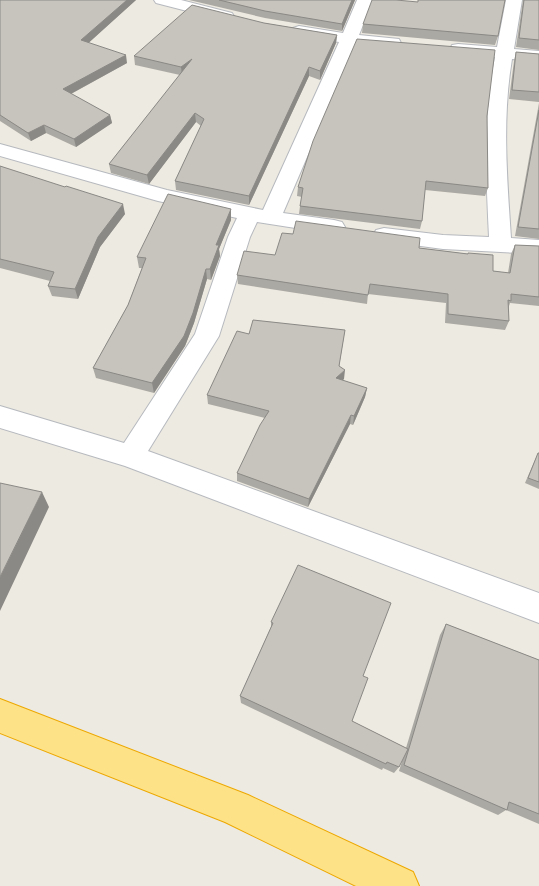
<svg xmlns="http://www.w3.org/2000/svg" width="539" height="886" font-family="Jost,sans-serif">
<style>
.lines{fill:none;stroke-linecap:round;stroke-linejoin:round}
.minor-casing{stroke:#b6b9be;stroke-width:2}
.highway-casing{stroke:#eda800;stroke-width:2}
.minor{fill:#fff;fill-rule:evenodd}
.highway{fill:#fee287;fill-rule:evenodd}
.wall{fill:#aba9a3}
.shaded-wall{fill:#8b8985}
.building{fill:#c7c4be;stroke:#8b8985}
</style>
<rect width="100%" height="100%" fill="#edeae1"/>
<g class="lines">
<g class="minor-casing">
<path id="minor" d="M 154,0 L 181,0 L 232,13 L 234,16 L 232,19 L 226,21 L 156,3 Z
M 357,0 L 373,0 L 359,35 L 399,39 L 401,43 L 399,47 L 393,48 L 355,45 L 283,213 L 334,220 L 342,222 L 345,227 L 342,232 L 334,234 L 257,222 L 250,237 L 219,336 L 148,451 L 539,593 L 539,623 L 125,466 L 0,428 L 0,406 L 124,443 L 195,334 L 228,237 L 237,218 L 158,201 L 0,156 L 0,144 L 167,190 L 263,210 L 339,42 L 299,36 L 293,34 L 291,31 L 293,28 L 299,26 L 343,33 Z
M 506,0 L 522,0 L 514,49 L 539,51 L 539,61 L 512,59 C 502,119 507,178 511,238 L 539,240 L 539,254 L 443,249 L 376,240 L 373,235 L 376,230 L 384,228 L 443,235 L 489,237 C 486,176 483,117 495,57 L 452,53 L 450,49 L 452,45 L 458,44 L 497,47 Z"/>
</g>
<g class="highway-casing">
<path id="highway" d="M 0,699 L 248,795 L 413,872 L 419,886 L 356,886 L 225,822 L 0,733 Z"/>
</g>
<use href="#minor" class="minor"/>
<use href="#highway" class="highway"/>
</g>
<path class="wall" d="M 0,0 L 136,0 L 88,43 L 127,63 L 71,94 L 110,115 L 112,123 L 76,147 L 46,133 L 31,141 L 0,121 Z
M 189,0 L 355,0 L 342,31 L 265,18 Z
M 523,0 L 539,0 L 539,50 L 516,47 Z
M 418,2 L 498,36 L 495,45 L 362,33 L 363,24 Z
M 264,23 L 337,35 L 336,43 L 320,80 L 309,76 L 249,205 L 176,190 L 175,181 L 201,126 L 196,122 L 149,184 L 111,173 L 109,164 L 180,75 L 135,65 L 134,56 Z
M 516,52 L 539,54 L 539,102 L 509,99 L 514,61 Z
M 539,103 L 539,239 L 515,236 Z
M 487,116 L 488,188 L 485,196 L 425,190 L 422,221 L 420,229 L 299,214 L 300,206 L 302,197 L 297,196 L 298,187 Z
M 0,166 L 125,214 L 100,247 L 78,299 L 52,296 L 48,286 L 50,281 L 0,268 Z
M 231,209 L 231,220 L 219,249 L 220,256 L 211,280 L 207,279 L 194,323 L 185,346 L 154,393 L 96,378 L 93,368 L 128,305 L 142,268 L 139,268 L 137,257 Z
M 515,245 L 539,246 L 539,306 L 510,303 L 508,309 L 509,321 L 505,330 L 445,323 L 446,303 L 368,294 L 367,304 L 238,284 L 237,275 L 275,255 L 419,248 L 468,254 L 468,253 L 493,271 L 508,273 L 511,254 Z
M 345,330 L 339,367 L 344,379 L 342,380 L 367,388 L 365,397 L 353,425 L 350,424 L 308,507 L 237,481 L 237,473 L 265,418 L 208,404 L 207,395 L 249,334 Z
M 538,453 L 539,453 L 539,489 L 525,483 Z
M 271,622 L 363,676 L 352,721 L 406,748 L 440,635 L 446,624 L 539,660 L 539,824 L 506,810 L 498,815 L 399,771 L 403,758 L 399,767 L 394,773 L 383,768 L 382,770 L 241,703 L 240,696 L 271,627 Z"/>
<path class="shaded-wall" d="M 127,0 L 136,0 L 83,48 L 81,40 Z
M 352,0 L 355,0 L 342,31 L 342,24 Z
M 337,35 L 336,43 L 320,80 L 320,71 Z
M 126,55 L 127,63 L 65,97 L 63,89 Z
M 192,59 L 182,76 L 181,67 Z
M 309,67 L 309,76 L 249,205 L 249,196 Z
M 195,113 L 196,122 L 149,184 L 147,175 Z
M 110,115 L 112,123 L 76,147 L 74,139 Z
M 44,125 L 46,133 L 31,141 L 28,133 Z
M 123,204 L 125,214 L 100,247 L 78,299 L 75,289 L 98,237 Z
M 231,209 L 231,220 L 219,249 L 220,256 L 211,280 L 210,269 L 216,245 Z
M 206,269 L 207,279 L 194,323 L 185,346 L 154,393 L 152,383 Z
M 345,370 L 344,379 L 335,387 L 336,378 Z
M 367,388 L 365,397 L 353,425 L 354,416 Z
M 351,415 L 350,424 L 308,507 L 309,499 Z
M 42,492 L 49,507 L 0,611 L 0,577 Z"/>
<path class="building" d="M 0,0 L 127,0 L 81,40 L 126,55 L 63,89 L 110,115 L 74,139 L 44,125 L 28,133 L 0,115 Z
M 219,0 L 352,0 L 342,24 L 265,11 Z
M 372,0 L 396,0 L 418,2 L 418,0 L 505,0 L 498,36 L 363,24 Z
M 524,0 L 539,0 L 539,40 L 519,38 Z
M 192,5 L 264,23 L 337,35 L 320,71 L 309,67 L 249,196 L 175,181 L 204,119 L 195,113 L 147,175 L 109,164 L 192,59 L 181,67 L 134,56 Z
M 357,39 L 495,50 L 487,116 L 488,188 L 426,181 L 422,221 L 300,206 L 303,188 L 298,187 L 313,141 Z
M 516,52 L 539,54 L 539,92 L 512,90 Z
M 539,110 L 539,229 L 518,227 Z
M 0,166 L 65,187 L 66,186 L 123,204 L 98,237 L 75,289 L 48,286 L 54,272 L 0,259 Z
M 168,194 L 231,209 L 216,245 L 219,245 L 210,269 L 206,269 L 193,313 L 184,336 L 152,383 L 93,368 L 128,305 L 146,258 L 137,257 Z
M 296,221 L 420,238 L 419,248 L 468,254 L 468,253 L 493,255 L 493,271 L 510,273 L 515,245 L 539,246 L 539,297 L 511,294 L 511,301 L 508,300 L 509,321 L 448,314 L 448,294 L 370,284 L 368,295 L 237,275 L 244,251 L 275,255 L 282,233 L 293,234 Z
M 253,320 L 345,330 L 339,366 L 345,370 L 336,378 L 367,388 L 354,416 L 351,415 L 309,499 L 237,473 L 260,425 L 269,411 L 207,395 L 237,331 L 249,334 Z
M 538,453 L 539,453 L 539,482 L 528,478 Z
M 0,483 L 42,492 L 0,577 Z
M 298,565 L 391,603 L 363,676 L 368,678 L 352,721 L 408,749 L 399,767 L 387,762 L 386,764 L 240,696 L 273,623 L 271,622 Z
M 446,624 L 539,660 L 539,814 L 509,802 L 507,810 L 404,765 Z"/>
</svg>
